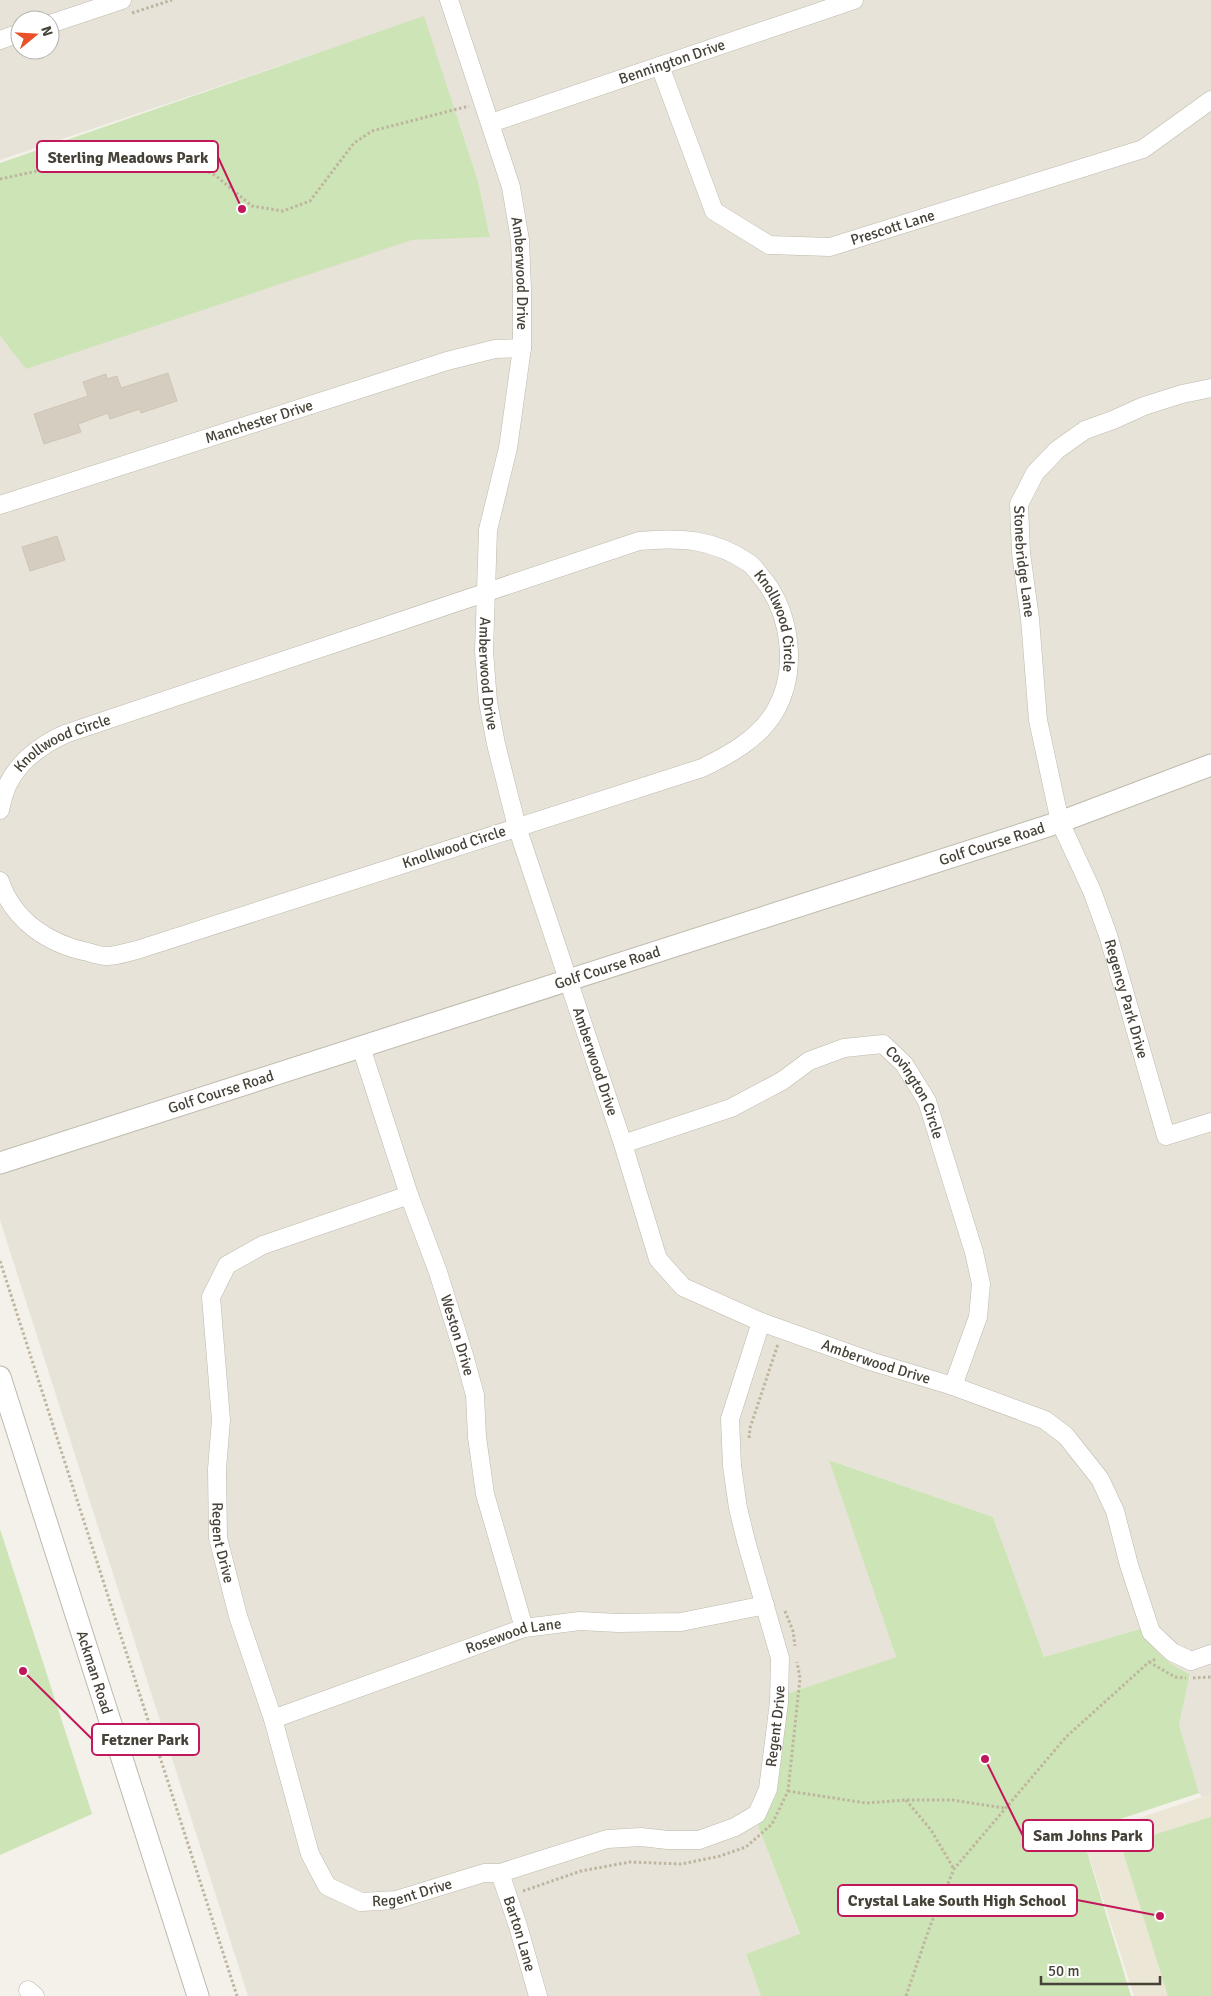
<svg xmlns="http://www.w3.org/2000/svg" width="1211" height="1996" font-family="Signika,sans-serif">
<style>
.residential{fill:#e7e3d8;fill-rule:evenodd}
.education{fill:#ebe6d5}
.green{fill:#cde4b6}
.building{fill:#d4cdc0;stroke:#cfc5b4}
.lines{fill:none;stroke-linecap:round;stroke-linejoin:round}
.minor-casing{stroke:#beb9ad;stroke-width:19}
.tertiary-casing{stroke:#beb9ad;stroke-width:23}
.path{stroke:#bfb59f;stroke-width:3;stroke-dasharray:2.5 2.5;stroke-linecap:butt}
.minor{stroke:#fff;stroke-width:18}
.tertiary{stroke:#fff;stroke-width:21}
.labels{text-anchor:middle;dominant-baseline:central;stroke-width:5;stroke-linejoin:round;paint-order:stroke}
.street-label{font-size:15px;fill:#474238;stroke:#fff}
.leader{fill:none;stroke:#c2185b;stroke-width:2}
.callout-dot{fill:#c2185b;stroke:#fff;stroke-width:2}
.callout{fill:#fff;stroke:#c2185b;stroke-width:2}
.callout-label{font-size:16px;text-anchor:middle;font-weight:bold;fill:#474238}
</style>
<rect width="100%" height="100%" fill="#f3f1ea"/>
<path class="residential" d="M 0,0 L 1211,0 L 1211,1794 L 1202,1797 L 1199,1793 L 1179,1725 L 1190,1674 L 1172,1665 L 1156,1652 L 1140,1629 L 1044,1657 L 993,1517 L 830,1460 L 896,1657 L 786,1694 L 776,1796 L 758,1826 L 800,1935 L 746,1954 L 761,1996 L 248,1996 L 0,1220 L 0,336 L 8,347 L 412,240 L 490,236 L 478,181 L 424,17 L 0,160 ZM 20,20 L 50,20 L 50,50 L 20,50 Z"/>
<path class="education" d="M 1211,1794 L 1211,1996 L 1134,1996 L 1083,1837 Z"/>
<path class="green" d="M 424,16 L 478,181 L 490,237 L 412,240 L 26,369 L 0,336 L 0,163 Z
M 829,1460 L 993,1517 L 1044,1657 L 1140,1629 C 1156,1652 1164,1662 1190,1674 L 1179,1725 L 1199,1793 L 1081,1832 L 1131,1996 L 761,1996 L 746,1954 L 800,1934 L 758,1826 L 776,1796 L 786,1694 L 896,1657 Z
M 0,1529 L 92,1814 L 0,1855 Z
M 1211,1817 L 1211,1996 L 1168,1996 L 1121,1845 Z"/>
<path class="building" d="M 168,373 L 177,401 L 141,413 L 140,409 L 110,419 L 108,413 L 78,424 L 81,432 L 44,444 L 34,414 L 88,396 L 83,382 L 106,374 L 107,379 L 117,376 L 121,388 Z
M 57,536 L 65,560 L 30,571 L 22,547 Z"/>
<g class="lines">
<g class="minor-casing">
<g id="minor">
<path id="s1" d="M 449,0 L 511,187 L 520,240 L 522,289 L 522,348 L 508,448 L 488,530 L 484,651 L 488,702 L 496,744 L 517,827 L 623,1144 L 658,1259 L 683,1287 L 761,1322 L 873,1362 L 953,1386 L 1045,1420 L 1066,1436 L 1100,1479 L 1115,1511 L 1129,1565 L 1151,1632 L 1172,1652 L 1191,1661 L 1211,1654"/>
<path d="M 50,24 L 122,0"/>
<path d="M 0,40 L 20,33"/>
<path id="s2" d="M 660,66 L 714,211 L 769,245 L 830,247 L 1143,149 L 1211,100"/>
<path id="s3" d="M 491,123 L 854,0"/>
<path id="s4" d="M 1211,388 L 1182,394 L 1144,406 L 1113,420 L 1085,430 L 1057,450 L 1035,473 L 1019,504 L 1021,553 L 1030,619 L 1038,720 L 1060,822 L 1092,891 L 1108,935 L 1166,1136 L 1211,1122"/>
<path id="s5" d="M 0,505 L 447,361 L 495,349 L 522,348"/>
<path id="s6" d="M 0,810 C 2,802 4,792 8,784 C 20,760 41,745 65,734 L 639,541 C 680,537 714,539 749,563 C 755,567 759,575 764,580 C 792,617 798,673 774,713 C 758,739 729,755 702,768 L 137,950 C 128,952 117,956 107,956 C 101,956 94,954 88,952 C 48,944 13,920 0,881"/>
<path id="s7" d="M 361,1047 L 409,1195 L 438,1272 L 464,1355 L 475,1395 L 477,1437 L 485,1494 L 524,1628"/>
<path id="s8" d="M 623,1144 L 731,1108 L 782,1081 L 809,1061 L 844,1048 L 883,1044 L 904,1064 L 927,1101 L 974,1252 L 981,1284 L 978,1317 L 953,1386"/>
<path id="s9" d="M 409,1195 L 263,1245 L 227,1265 L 211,1297 L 221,1420 L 217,1469 L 218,1538 L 238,1616 L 273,1719 L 310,1854 L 327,1886 L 361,1902 L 396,1900 L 484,1873 L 500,1873 L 607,1839 L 641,1837 L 668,1840 L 699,1840 L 735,1827 L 757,1814 L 768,1789 L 779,1702 L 780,1658 L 746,1541 L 738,1508 L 732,1466 L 730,1419 L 761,1322"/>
<path id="s10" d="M 273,1719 L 524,1628 L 580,1621 L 618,1623 L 681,1622 L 765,1605"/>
<path id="s11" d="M 500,1873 L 518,1926 L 538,1996"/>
<path d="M 28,1990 L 35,1996"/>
</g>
</g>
<g class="tertiary-casing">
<g id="tertiary">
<path id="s12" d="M 0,1163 L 1060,822 L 1211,765"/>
<path id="s13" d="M 0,1377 L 198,1996"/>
</g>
</g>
<path class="path" d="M 132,13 L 172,0
M 0,179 L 61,166 L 115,159 L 176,154 L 216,176 L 252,206 L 283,211 L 310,201 L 354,143 L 372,131 L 469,106
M 0,1261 L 237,1996
M 749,1438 L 750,1428 L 778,1344
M 785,1611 L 793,1631 L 795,1646
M 1149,1662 L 1175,1677 L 1186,1678
M 1193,1678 L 1211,1677
M 788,1791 L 866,1803 L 906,1800 L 952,1800 L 1004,1808
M 906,1800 L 931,1830 L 954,1869
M 523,1891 L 581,1871 L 630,1862 L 681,1864 L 720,1856 L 746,1847 L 772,1824 L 788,1791 L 800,1678 L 797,1662
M 906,1996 L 930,1926 L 954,1869 L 1066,1737 L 1149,1662 L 1156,1659"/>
<use href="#minor" class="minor"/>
<use href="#tertiary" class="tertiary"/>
</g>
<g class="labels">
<g class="street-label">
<text stroke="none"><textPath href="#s3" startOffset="191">Bennington Drive</textPath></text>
<text stroke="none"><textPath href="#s2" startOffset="346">Prescott Lane</textPath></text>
<text stroke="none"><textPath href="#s1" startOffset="284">Amberwood Drive</textPath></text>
<text stroke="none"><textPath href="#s5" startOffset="272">Manchester Drive</textPath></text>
<text stroke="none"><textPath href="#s4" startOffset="292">Stonebridge Lane</textPath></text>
<text stroke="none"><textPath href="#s6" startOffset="891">Knollwood Circle</textPath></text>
<text stroke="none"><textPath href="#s1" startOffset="688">Amberwood Drive</textPath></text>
<text stroke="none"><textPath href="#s6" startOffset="98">Knollwood Circle</textPath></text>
<text stroke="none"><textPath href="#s12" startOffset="1042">Golf Course Road</textPath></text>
<text transform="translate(454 847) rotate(-18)">Knollwood Circle</text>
<text stroke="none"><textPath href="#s12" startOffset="638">Golf Course Road</textPath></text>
<text stroke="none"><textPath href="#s4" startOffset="745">Regency Park Drive</textPath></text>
<text stroke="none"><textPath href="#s1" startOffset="1092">Amberwood Drive</textPath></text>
<text stroke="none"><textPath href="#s12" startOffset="232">Golf Course Road</textPath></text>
<text stroke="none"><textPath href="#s8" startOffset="341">Covington Circle</textPath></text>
<text stroke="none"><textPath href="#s7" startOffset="304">Weston Drive</textPath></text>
<text stroke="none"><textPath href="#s1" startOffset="1544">Amberwood Drive</textPath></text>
<text stroke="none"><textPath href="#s9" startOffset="478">Regent Drive</textPath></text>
<text stroke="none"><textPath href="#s10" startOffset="255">Rosewood Lane</textPath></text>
<text stroke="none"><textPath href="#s13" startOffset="310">Ackman Road</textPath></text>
<text stroke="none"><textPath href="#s9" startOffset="1378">Regent Drive</textPath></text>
<text stroke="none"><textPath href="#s9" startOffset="928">Regent Drive</textPath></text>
<text stroke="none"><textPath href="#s11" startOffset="64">Barton Lane</textPath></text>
</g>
</g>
<path class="leader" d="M242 209L218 157M23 1671L92 1739M985 1759L1023 1836M1160 1916L1077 1900"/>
<g class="callout-dot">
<circle cx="242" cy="209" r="5"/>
<circle cx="23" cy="1671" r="5"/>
<circle cx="985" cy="1759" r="5"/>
<circle cx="1160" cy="1916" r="5"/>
</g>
<g class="callout">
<rect x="37" y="141" width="181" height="31" rx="5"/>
<rect x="92" y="1724" width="107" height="31" rx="5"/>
<rect x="1023" y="1820" width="130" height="31" rx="5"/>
<rect x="838" y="1885" width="239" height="31" rx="5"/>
</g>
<g class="callout-label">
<text x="128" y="163">Sterling Meadows Park</text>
<text x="145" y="1745">Fetzner Park</text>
<text x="1088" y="1841">Sam Johns Park</text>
<text x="957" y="1906">Crystal Lake South High School</text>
</g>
<g transform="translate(35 35) rotate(72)"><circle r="24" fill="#ffffff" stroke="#b5b3af"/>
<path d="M0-4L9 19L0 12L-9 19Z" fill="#e9512b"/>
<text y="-8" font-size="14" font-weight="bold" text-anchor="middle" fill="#474238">N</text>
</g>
<path d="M1041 1976v8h119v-8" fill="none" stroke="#474238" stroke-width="2.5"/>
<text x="1048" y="1976" font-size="15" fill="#474238" stroke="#ffffff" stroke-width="4" paint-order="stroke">50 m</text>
</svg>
